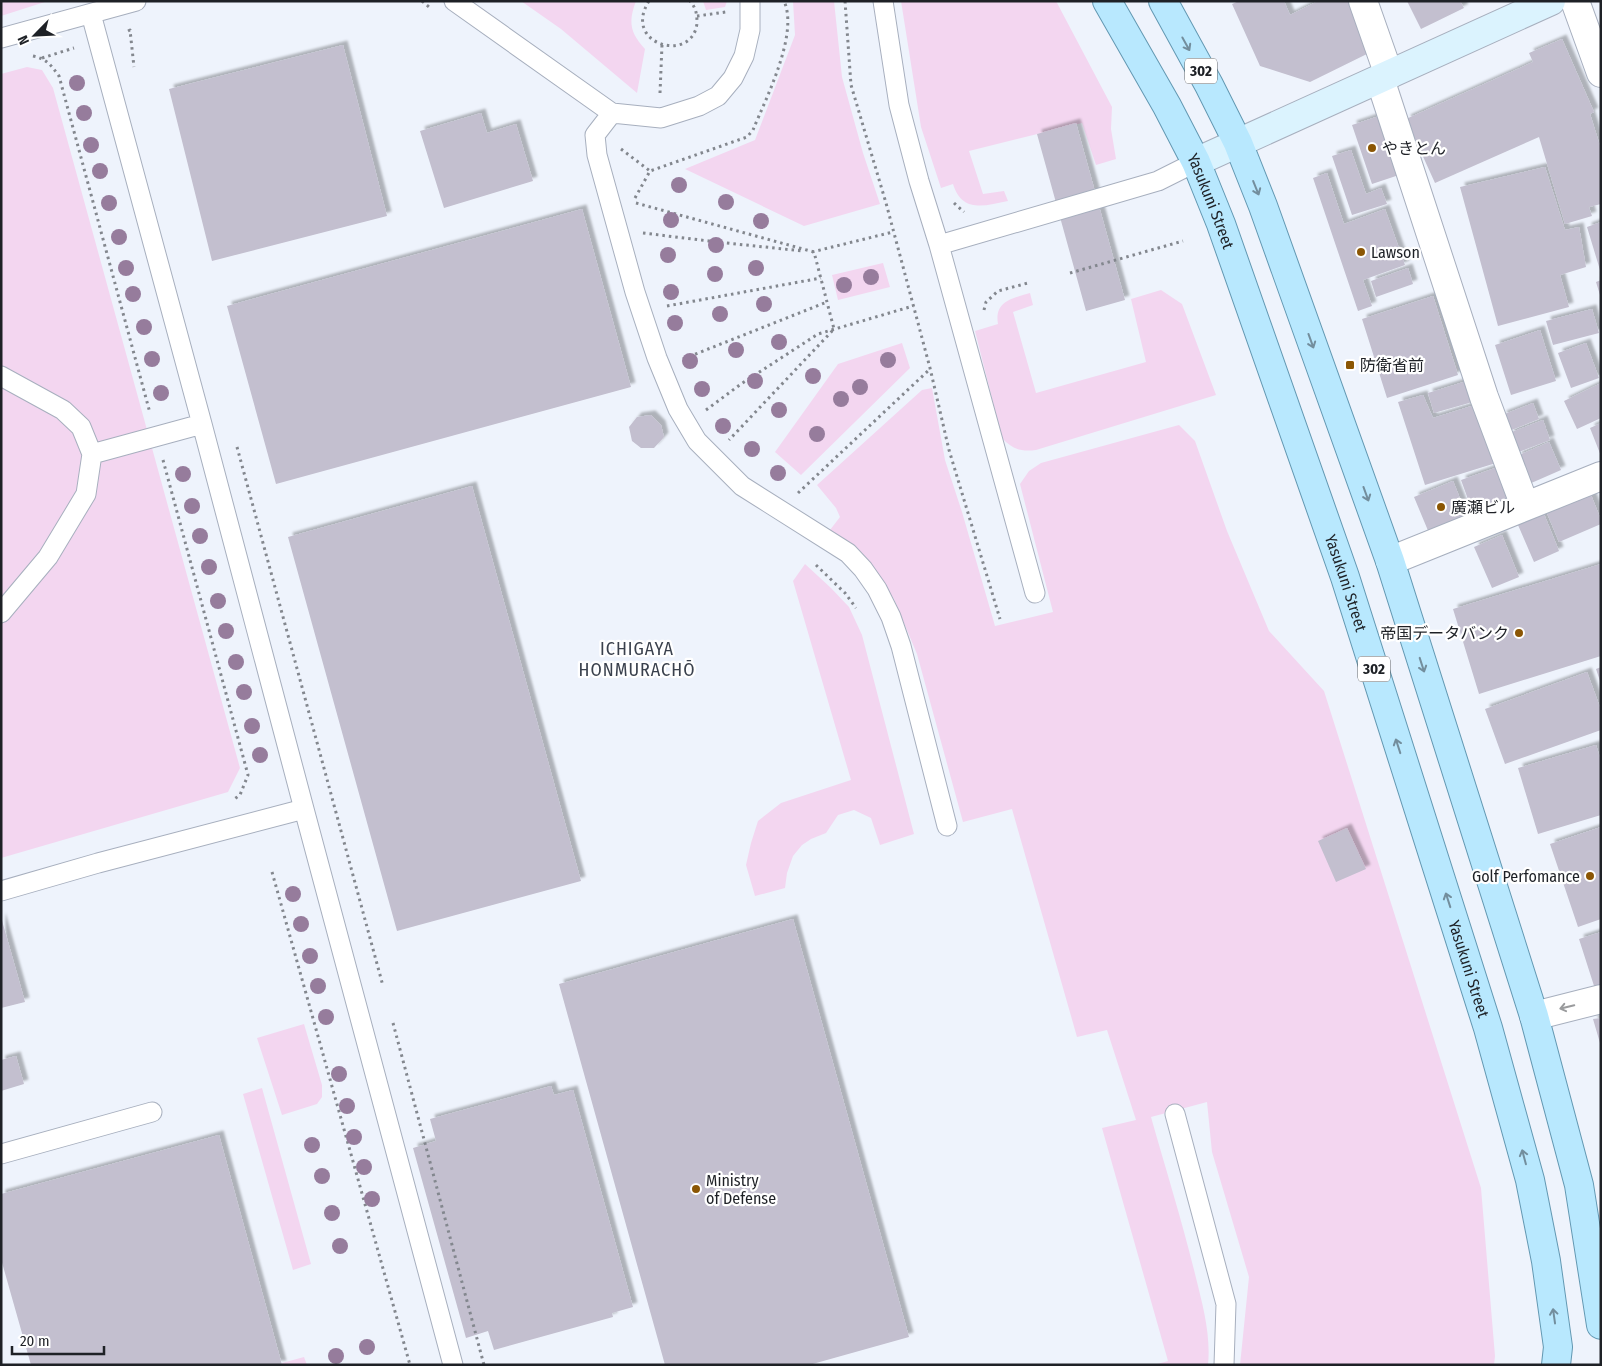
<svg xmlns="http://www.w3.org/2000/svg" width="1602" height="1366" font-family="'Fira Sans Condensed','Noto Sans JP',sans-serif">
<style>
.green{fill:#f3d6f0}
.building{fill:#c3bfcf;filter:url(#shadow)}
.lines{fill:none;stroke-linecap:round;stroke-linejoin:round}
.lane-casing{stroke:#a7afbe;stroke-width:21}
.street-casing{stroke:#a7afbe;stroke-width:30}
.secondary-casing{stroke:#a7afbe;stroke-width:30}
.primary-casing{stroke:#6398b2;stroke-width:30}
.path{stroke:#83878e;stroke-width:3;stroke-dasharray:2.5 4;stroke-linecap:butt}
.lane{stroke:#fff;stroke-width:19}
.street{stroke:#fff;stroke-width:28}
.secondary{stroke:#dbf3fe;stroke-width:28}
.primary{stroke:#b8e8fe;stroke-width:28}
.tree{fill:#967c9c}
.oneway{stroke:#738e9d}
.oneway2{stroke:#9a9b9d}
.poi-dot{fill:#8b5604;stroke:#fff;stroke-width:2}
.labels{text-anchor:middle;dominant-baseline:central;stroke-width:4.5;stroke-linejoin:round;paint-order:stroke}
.shield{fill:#fff;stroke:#626467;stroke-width:1}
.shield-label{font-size:15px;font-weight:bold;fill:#1e2126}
.poi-label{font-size:16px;fill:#1e2126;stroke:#fff;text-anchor:start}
.street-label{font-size:16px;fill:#1e2126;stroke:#fff}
.neighbourhood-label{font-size:18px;letter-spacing:1px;fill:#3a414d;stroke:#fff}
</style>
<defs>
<filter id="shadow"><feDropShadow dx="4.5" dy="-4.5" stdDeviation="1" flood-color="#0004"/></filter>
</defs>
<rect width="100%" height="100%" fill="#eef3fc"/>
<path class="green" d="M 1,1 L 48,1 L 1,16 Z
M 521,1 L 636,1 C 628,22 630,33 645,49 L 637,93 L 561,29 Z
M 703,1 L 727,1 L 725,7 L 706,10 Z
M 793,1 L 834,1 L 842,77 L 863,153 L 880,204 L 804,226 L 685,169 L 755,140 L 795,35 Z
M 901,1 L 1056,1 L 1112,107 L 1111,129 L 1116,159 L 1096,165 L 1082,123 L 969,151 L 983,194 L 1004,191 L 1008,201 C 984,206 962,213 953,184 L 941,188 L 921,127 Z
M 27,67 L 42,70 L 53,88 L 240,768 L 228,792 L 1,858 L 1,74 Z
M 883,263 L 890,287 L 838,300 L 832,275 Z
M 1161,290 L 1182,304 L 1216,395 L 1036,450 C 1021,452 1012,449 1002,438 L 975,331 L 998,324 C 994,301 1013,298 1030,293 L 1033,305 L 1013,312 L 1036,393 L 1146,362 L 1131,299 Z
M 902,343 L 910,368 L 801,475 L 775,452 L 838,364 Z
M 932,388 L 945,460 L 962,512 L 995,626 L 1053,612 L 1020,484 L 1029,471 L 1041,463 L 1179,425 L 1195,441 L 1227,531 L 1269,631 L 1324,691 L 1481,1188 L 1495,1356 L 1494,1365 L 1240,1365 L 1249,1277 L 1212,1152 L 1207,1102 L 1151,1117 C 1166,1170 1183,1224 1196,1278 C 1203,1306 1211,1336 1208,1365 L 1154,1365 L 1168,1361 L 1102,1128 L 1136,1120 L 1107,1030 L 1077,1037 L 1012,809 L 963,822 L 917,654 L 894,599 L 868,560 L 830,530 L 840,517 L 836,508 L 817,485 L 922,390 Z
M 805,564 L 831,588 L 849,607 L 862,635 L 914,834 L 880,845 L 871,818 L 854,810 L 838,815 L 826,833 L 811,839 L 802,845 L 793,856 L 787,873 L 785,888 L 755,896 L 746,865 L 751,843 L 758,821 L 781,803 L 851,780 L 793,581 Z
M 304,1024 L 322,1085 L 322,1097 L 317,1104 L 282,1115 L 257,1038 Z
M 262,1088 L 311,1264 L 293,1270 L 243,1094 Z
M 304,1357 L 307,1365 L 282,1365 L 282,1363 Z"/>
<path class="building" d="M 1239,1 L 1284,1 L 1290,15 L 1318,1 L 1351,1 L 1373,51 L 1310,82 L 1260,66 L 1232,4 Z
M 1407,1 L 1460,1 L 1464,8 L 1421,29 Z
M 1562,39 L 1594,112 L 1590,114 L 1601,149 L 1601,204 L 1589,207 L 1592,216 L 1565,224 L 1539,137 L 1435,183 L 1406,119 L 1533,62 L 1529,53 Z
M 343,45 L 387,216 L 212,261 L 169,89 Z
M 481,113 L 487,133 L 516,124 L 533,181 L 444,208 L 420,131 Z
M 1382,115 L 1402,174 L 1372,184 L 1352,125 Z
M 1076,123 L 1125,300 L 1086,311 L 1037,134 Z
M 1351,150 L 1366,194 L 1381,188 L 1387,204 L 1352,215 L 1332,156 Z
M 1545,167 L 1565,230 L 1579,227 L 1586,267 L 1560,275 L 1569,307 L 1498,326 L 1460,187 Z
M 1327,173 L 1344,224 L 1385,209 L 1405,265 L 1363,280 L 1372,306 L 1358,311 L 1313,178 Z
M 582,209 L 631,387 L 276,484 L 227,306 Z
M 1601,222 L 1601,270 L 1600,270 L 1587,227 Z
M 1408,268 L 1413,284 L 1376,297 L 1371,281 Z
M 1601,280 L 1601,295 L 1600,295 L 1596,282 Z
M 1433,296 L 1458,375 L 1387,398 L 1362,319 Z
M 1592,309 L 1599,333 L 1553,345 L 1546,321 Z
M 1540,330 L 1556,381 L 1511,395 L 1495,345 Z
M 1586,343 L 1599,378 L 1571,388 L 1558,353 Z
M 1470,380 L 1476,401 L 1434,413 L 1428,393 Z
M 1601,383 L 1601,418 L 1577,429 L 1564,401 Z
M 1423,395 L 1433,418 L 1478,404 L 1496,463 L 1425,485 L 1398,402 Z
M 1533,403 L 1539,419 L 1509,431 L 1502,415 Z
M 651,415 L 661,425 L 664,437 L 654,448 L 641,448 L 632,441 L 629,427 L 637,417 Z
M 1543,420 L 1550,440 L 1516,453 L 1509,433 Z
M 1601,423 L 1601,456 L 1590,428 Z
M 1549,442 L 1561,470 L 1529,484 L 1517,456 Z
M 1498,467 L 1510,500 L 1473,513 L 1461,480 Z
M 1453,481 L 1467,516 L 1429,533 L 1414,497 Z
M 472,486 L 581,881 L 397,931 L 288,537 Z
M 1591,495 L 1601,520 L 1601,524 L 1559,542 L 1547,513 Z
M 1544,514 L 1559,551 L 1534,562 L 1518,525 Z
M 1502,535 L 1519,577 L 1492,588 L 1474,547 Z
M 1601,564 L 1601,656 L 1479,694 L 1453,609 Z
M 1601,667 L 1601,681 L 1600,681 L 1596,669 Z
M 1587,672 L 1601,710 L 1601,730 L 1505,764 L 1485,709 Z
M 1596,745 L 1601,761 L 1601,815 L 1538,834 L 1518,768 Z
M 1601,827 L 1601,919 L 1578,927 L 1550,844 Z
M 1347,828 L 1366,869 L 1336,882 L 1318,841 Z
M 1,917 L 25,1002 L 1,1008 Z
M 793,919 L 909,1337 L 809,1365 L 665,1365 L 559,984 Z
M 1601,932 L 1601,988 L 1595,989 L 1579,939 Z
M 1601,1018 L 1601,1043 L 1600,1043 L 1593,1019 Z
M 16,1056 L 24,1084 L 1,1091 L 1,1060 Z
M 551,1086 L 554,1095 L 573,1090 L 633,1307 L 612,1313 L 613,1317 L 494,1350 L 488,1331 L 466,1338 L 413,1148 L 436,1141 L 430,1119 Z
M 219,1135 L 282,1365 L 31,1365 L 1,1259 L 1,1194 Z"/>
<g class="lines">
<g class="lane-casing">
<path id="lane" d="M 454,1 L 612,113 L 661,118 L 699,106 L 718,96 L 733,78 L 744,56 L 750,30 L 750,1
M 883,1 L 899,105 L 919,181 L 939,245 L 1158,181 L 1196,162
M 91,14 L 202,424 L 304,809 L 453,1365
M 1,38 L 136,1
M 612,113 L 595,135 L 597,155 L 635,292 L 657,358 L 678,409 L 697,441 L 742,486 L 848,553 L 863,569 L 877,589 L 891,617 L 901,646 L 947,826
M 939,245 L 1035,593
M 1,376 L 63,410 L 81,427 L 92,454 L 86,494 L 48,557 L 1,613
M 92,454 L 202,424
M 1,891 L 98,863 L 304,809
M 1175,1114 L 1226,1304 L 1224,1365
M 1,1154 L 152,1112"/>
</g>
<g class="street-casing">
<path id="street" d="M 1363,1 L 1389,75
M 1575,1 L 1601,73
M 1380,79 L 1484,397 L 1525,506
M 1390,561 L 1601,476
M 1534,1016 L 1601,999"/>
</g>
<g class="secondary-casing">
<path id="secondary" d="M 1196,162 L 1551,1"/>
</g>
<g class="primary-casing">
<g id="primary">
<path id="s1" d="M 1107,1 L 1167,106 L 1196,162 L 1221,224 L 1345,577 L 1488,1028 L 1530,1180 L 1546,1261 L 1558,1347 L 1556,1365"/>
<path d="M 1163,1 L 1209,85 L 1238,143 L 1263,206 L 1390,561 L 1534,1016 L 1579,1185 L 1601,1325"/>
</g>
</g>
<path class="path" d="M 422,1 L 429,7
M 649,1 C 621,45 693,64 697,23 C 697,14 696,8 690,1
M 845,1 L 851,85 L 886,203 L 930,368 L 949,450 L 1000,619
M 697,16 L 726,12
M 128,31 L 130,30 L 134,67
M 33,56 C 47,59 51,65 59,76 L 150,413
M 42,58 L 74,48
M 660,93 L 662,45
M 621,149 L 650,171
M 635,198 L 650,171 L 747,137 L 753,130 C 766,98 799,34 784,1
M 636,203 L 814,252 L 834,329 L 729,440
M 954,203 L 964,212
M 643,233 L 717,242 L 803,251
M 812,252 L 893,232
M 1070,273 L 1183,241
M 667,306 L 821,278
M 984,310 L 986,302 L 998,291 L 1028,283
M 683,359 L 827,302
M 706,410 L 741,384 L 818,334 L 913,306
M 237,447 L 383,986
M 163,460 L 248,775 L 240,795 L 233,800
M 798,493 L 930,369
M 816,565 L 845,593 L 856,608
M 272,872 L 410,1365
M 393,1023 L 484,1365"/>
<use href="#lane" class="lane"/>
<use href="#street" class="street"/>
<use href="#secondary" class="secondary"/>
<use href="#primary" class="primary"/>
</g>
<g class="tree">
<circle cx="77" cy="83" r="8"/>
<circle cx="84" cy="113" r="8"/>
<circle cx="91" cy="145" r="8"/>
<circle cx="100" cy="171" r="8"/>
<circle cx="679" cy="185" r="8"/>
<circle cx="726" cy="202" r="8"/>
<circle cx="109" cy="203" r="8"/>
<circle cx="671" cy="220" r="8"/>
<circle cx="761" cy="221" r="8"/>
<circle cx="119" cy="237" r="8"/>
<circle cx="716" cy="245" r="8"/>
<circle cx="668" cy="255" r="8"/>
<circle cx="126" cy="268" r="8"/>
<circle cx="756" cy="268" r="8"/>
<circle cx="715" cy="274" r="8"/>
<circle cx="871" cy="277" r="8"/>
<circle cx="844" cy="285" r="8"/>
<circle cx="671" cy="292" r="8"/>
<circle cx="133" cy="294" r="8"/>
<circle cx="764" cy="304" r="8"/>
<circle cx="720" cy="314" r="8"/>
<circle cx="675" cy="323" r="8"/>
<circle cx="144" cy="327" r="8"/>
<circle cx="779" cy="342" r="8"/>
<circle cx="736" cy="350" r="8"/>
<circle cx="152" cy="359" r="8"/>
<circle cx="888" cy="360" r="8"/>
<circle cx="690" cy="361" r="8"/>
<circle cx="813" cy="376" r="8"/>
<circle cx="755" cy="381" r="8"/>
<circle cx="860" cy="387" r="8"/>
<circle cx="702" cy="389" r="8"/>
<circle cx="161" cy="393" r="8"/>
<circle cx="841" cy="399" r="8"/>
<circle cx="779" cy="410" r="8"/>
<circle cx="723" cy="426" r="8"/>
<circle cx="817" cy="434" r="8"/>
<circle cx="752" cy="449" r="8"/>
<circle cx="778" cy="473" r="8"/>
<circle cx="183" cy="474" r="8"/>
<circle cx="192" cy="506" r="8"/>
<circle cx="200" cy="536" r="8"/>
<circle cx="209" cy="567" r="8"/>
<circle cx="218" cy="601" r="8"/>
<circle cx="226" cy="631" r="8"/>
<circle cx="236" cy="662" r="8"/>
<circle cx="244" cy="692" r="8"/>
<circle cx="252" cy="726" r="8"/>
<circle cx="260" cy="755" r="8"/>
<circle cx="293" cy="894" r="8"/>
<circle cx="301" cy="924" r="8"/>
<circle cx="310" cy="956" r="8"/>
<circle cx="318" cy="986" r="8"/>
<circle cx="326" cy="1017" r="8"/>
<circle cx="339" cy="1074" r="8"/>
<circle cx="347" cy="1106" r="8"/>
<circle cx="354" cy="1137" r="8"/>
<circle cx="312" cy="1145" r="8"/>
<circle cx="364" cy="1167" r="8"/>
<circle cx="322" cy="1176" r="8"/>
<circle cx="372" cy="1199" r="8"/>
<circle cx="332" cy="1213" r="8"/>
<circle cx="340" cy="1246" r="8"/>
<circle cx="367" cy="1347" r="8"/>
<circle cx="336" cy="1356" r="8"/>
</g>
<defs><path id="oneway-shaft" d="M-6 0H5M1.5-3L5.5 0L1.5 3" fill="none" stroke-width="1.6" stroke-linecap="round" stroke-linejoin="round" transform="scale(1.25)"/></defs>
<g class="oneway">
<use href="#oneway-shaft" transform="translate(1186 44) rotate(61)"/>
<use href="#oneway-shaft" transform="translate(1256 188) rotate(68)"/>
<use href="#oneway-shaft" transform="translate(1311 341) rotate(70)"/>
<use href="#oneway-shaft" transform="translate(1366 494) rotate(70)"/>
<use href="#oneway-shaft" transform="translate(1422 665) rotate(72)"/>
<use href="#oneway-shaft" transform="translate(1398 746) rotate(-108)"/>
<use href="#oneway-shaft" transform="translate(1448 900) rotate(-108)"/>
<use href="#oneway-shaft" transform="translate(1524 1157) rotate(-105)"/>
<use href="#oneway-shaft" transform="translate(1554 1316) rotate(-98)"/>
</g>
<use class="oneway2" href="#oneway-shaft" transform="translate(1567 1007) rotate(166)"/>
<g class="poi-dot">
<circle cx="1372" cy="148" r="5"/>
<circle cx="1361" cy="252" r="5"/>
<rect x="1345" y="360" width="10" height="10" rx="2.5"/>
<circle cx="1441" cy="507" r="5"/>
<circle cx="1519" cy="633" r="5"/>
<circle cx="1590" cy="876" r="5"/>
<circle cx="696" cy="1189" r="5"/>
</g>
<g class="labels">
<g class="shield">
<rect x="1185" y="58.5" width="32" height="25" rx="4"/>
<rect x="1358" y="656.5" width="32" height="25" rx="4"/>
</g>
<g class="shield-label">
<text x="1201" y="71">302</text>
<text x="1374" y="669">302</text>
</g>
<g class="poi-label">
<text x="1382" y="148">やきとん</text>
<text x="1371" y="252">Lawson</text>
<text x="1360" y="365">防衛省前</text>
<text x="1451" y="507">廣瀬ビル</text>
<text x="1509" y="633" text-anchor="end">帝国データバンク</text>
<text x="1580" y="876" text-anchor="end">Golf Perfomance</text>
<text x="706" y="1180">Ministry<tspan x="706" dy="18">of Defense</tspan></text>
</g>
<g class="street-label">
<text stroke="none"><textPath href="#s1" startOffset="226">Yasukuni Street</textPath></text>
<text stroke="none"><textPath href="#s1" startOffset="631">Yasukuni Street</textPath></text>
<text stroke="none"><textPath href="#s1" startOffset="1036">Yasukuni Street</textPath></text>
</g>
<g class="neighbourhood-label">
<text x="637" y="649">ICHIGAYA<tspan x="637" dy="21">HONMURACHŌ</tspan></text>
</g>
</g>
<rect width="1602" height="1366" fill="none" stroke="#1e2126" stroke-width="5"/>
<g transform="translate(35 35) rotate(246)" stroke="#ffffff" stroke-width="4" paint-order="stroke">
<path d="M0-4L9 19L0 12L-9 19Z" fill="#1e2126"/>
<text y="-8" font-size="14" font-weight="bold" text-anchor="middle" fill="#1e2126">N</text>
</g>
<path d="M12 1346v8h92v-8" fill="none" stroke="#1e2126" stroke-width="2.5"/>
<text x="20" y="1346" font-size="15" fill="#1e2126" stroke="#ffffff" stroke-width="4" paint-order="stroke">20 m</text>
</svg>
